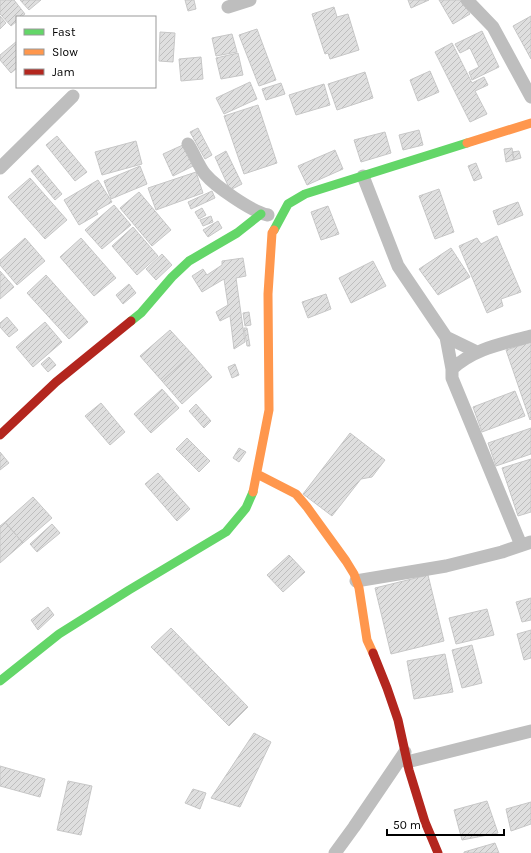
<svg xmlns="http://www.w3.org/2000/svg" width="531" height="853" font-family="Karla,sans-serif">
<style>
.building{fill:url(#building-hatch);stroke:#c7c7c7}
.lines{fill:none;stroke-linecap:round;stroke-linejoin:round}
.street{stroke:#bebebe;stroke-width:13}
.fast{stroke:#63d668;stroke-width:9}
.slow{stroke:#ff974d;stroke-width:9}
.jam{stroke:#b3261e;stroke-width:9}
</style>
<defs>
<pattern id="building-hatch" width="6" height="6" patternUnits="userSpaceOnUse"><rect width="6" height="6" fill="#dfdfdf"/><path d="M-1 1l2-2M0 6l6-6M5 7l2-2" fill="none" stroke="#bebebe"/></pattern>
</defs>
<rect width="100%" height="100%" fill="#fff"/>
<path class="building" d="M 0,0 L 14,0 L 25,14 L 21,17 L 17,17 L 17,21 L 11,26 L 0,14 Z
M 20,0 L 41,0 L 29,10 Z
M 185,0 L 194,0 L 196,9 L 188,11 Z
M 408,0 L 429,0 L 411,8 Z
M 439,0 L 462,0 L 470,14 L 453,24 Z
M 334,7 L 337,17 L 348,14 L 359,50 L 330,59 L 328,53 L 325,54 L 312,14 Z
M 0,16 L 6,23 L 0,29 Z
M 531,16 L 531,59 L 513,26 Z
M 257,29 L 276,80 L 259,86 L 239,35 Z
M 482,31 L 499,67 L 472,80 L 469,72 L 479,67 L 470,48 L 460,53 L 455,44 Z
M 160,32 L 175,33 L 173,62 L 159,61 Z
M 232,34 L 237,52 L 216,56 L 212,38 Z
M 17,41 L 17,68 L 11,73 L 0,60 L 0,55 Z
M 452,43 L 472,83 L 484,77 L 488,85 L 475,91 L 487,114 L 470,122 L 435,52 Z
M 238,53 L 243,75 L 221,79 L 216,58 Z
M 201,57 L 203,79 L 181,81 L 179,59 Z
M 430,71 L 439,92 L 418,101 L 410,80 Z
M 365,72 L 373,98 L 337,110 L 328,84 Z
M 250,82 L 257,99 L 224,114 L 216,98 Z
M 281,83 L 285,94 L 266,100 L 262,89 Z
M 324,84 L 330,105 L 296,115 L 289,95 Z
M 258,105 L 277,163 L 244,174 L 224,116 Z
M 198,128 L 212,155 L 205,159 L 190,132 Z
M 419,130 L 423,145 L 403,150 L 399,135 Z
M 385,132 L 391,153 L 361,162 L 354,140 Z
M 57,136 L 87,172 L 75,181 L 46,145 Z
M 136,141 L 142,164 L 102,175 L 95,152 Z
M 185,144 L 195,165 L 173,176 L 163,154 Z
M 512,148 L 514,160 L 506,162 L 504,149 Z
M 335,150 L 343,169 L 307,185 L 298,166 Z
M 226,151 L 242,184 L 230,190 L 215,157 Z
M 519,151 L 521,158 L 514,160 L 512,152 Z
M 476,163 L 482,178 L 474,181 L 468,166 Z
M 38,165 L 62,194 L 55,200 L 31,171 Z
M 140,166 L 147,184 L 111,199 L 104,181 Z
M 196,172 L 203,193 L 156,210 L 148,188 Z
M 30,178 L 67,220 L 45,239 L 8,197 Z
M 98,180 L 112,202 L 96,211 L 98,214 L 79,225 L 64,200 Z
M 439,189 L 454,232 L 435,239 L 419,196 Z
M 212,191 L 215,198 L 191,209 L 188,202 Z
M 139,192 L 171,230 L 152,246 L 120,208 Z
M 518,202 L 523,215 L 498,225 L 493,211 Z
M 114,205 L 131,225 L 102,249 L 85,230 Z
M 328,206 L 339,234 L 321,240 L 311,212 Z
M 202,208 L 206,215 L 199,219 L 195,212 Z
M 211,216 L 213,222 L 203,226 L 200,220 Z
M 218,221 L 222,228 L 208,237 L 203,230 Z
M 133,227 L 158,256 L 137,275 L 112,246 Z
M 497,236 L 521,292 L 501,299 L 503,306 L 487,313 L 459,246 L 477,238 L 481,244 Z
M 25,238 L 45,261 L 17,285 L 0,265 L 0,260 Z
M 81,238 L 116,278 L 94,296 L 60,257 Z
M 451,248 L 470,277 L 438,295 L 419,269 Z
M 162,254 L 172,265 L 156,280 L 146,269 Z
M 243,258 L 246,276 L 236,278 L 245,342 L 234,349 L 230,316 L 220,321 L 216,312 L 228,305 L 224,279 L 202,292 L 192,276 L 203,269 L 207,275 L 222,265 L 222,261 Z
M 373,261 L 386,286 L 351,303 L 339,278 Z
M 0,271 L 14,287 L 0,299 Z
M 46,275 L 88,322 L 69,339 L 27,293 Z
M 129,284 L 136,293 L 123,304 L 116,295 Z
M 326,294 L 331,309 L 308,318 L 302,302 Z
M 249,312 L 251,325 L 245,326 L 243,313 Z
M 7,317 L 18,330 L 9,337 L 0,327 L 0,323 Z
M 45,322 L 62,342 L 33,367 L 16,347 Z
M 244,328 L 247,328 L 250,346 L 247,346 Z
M 170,330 L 192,354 L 162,381 L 140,356 Z
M 531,342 L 531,419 L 530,420 L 506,350 Z
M 192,354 L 212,377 L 182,404 L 162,381 Z
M 49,357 L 56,365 L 48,372 L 41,364 Z
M 235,364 L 239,375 L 232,378 L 228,367 Z
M 162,389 L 179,408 L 151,433 L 134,414 Z
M 515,391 L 525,416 L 482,432 L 473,407 Z
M 101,403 L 125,432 L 110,445 L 85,416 Z
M 196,404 L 211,421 L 204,428 L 189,411 Z
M 531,428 L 531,454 L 496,466 L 488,443 Z
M 350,433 L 385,460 L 372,477 L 361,479 L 332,516 L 303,494 Z
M 187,438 L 210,461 L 199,472 L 176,449 Z
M 239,448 L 246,452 L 239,462 L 233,458 Z
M 0,452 L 9,463 L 0,470 Z
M 531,459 L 531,512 L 518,516 L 502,468 Z
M 158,473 L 190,509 L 177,521 L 145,484 Z
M 33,497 L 52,518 L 23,543 L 5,522 Z
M 5,522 L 23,543 L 0,563 L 0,526 Z
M 52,524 L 60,533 L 37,552 L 30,544 Z
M 289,555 L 305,572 L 283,592 L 267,575 Z
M 428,575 L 444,641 L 391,654 L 375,588 Z
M 531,598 L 531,620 L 522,622 L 516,602 Z
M 48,607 L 54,615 L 38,630 L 31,620 Z
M 487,609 L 494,635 L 456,644 L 449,618 Z
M 171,628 L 248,707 L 229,726 L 151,647 Z
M 531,630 L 531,658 L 524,660 L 517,634 Z
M 472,645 L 482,683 L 462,688 L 452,650 Z
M 445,654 L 453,692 L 414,699 L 407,661 Z
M 254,733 L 271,742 L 240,807 L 211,798 Z
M 0,766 L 45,779 L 40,797 L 0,786 Z
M 68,781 L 92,786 L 81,835 L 57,830 Z
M 193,789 L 206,793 L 200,809 L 185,803 Z
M 487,801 L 498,833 L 462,840 L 454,810 Z
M 531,802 L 531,824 L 511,831 L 506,809 Z
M 495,843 L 499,853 L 464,853 L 464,852 Z"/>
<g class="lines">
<path class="street" d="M 467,0 L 493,27 L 531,97
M 228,7 L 250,0
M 188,144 C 194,153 198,165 205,174 C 215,186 252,212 268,215
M 0,168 L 73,96
M 363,176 L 398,266 L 446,337 L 452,369
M 446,337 L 477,352
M 521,545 L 452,378 L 452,369 C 475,348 502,344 531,336
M 356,581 L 446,566 L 502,552 L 531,542
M 407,762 L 531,731
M 335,853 L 354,827 L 405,752"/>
<path class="fast" d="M 274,230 L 288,204 L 305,194 L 467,143
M 131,321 L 141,313 L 172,277 L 189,261 L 237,233 L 261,214
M 0,681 L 59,634 L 129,590 L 226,532 L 246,508 L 253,492"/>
<path class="slow" d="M 467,143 L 531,123
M 257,474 L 296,494 L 307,507 L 346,561 L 354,574 L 359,588 L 367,640 L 373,653
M 253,492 L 269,410 L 268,294 L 272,233 L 274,230"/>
<path class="jam" d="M 0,435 L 56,382 L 131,321
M 373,653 L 387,688 L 398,720 L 409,770 L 425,822 L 438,853"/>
</g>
<rect x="16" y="16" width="140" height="72" fill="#ffffff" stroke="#999999"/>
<rect x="24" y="29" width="20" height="6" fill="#63d668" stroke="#999999"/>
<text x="52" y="36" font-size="12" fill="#000000">Fast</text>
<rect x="24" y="49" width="20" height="6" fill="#ff974d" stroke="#999999"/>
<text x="52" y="56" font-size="12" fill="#000000">Slow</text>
<rect x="24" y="69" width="20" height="6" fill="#b3261e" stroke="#999999"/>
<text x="52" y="76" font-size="12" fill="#000000">Jam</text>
<path d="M387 829v6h117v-6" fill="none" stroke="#000000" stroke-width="2"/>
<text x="393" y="829" font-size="12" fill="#000000" stroke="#ffffff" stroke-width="3" paint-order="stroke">50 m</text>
</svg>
